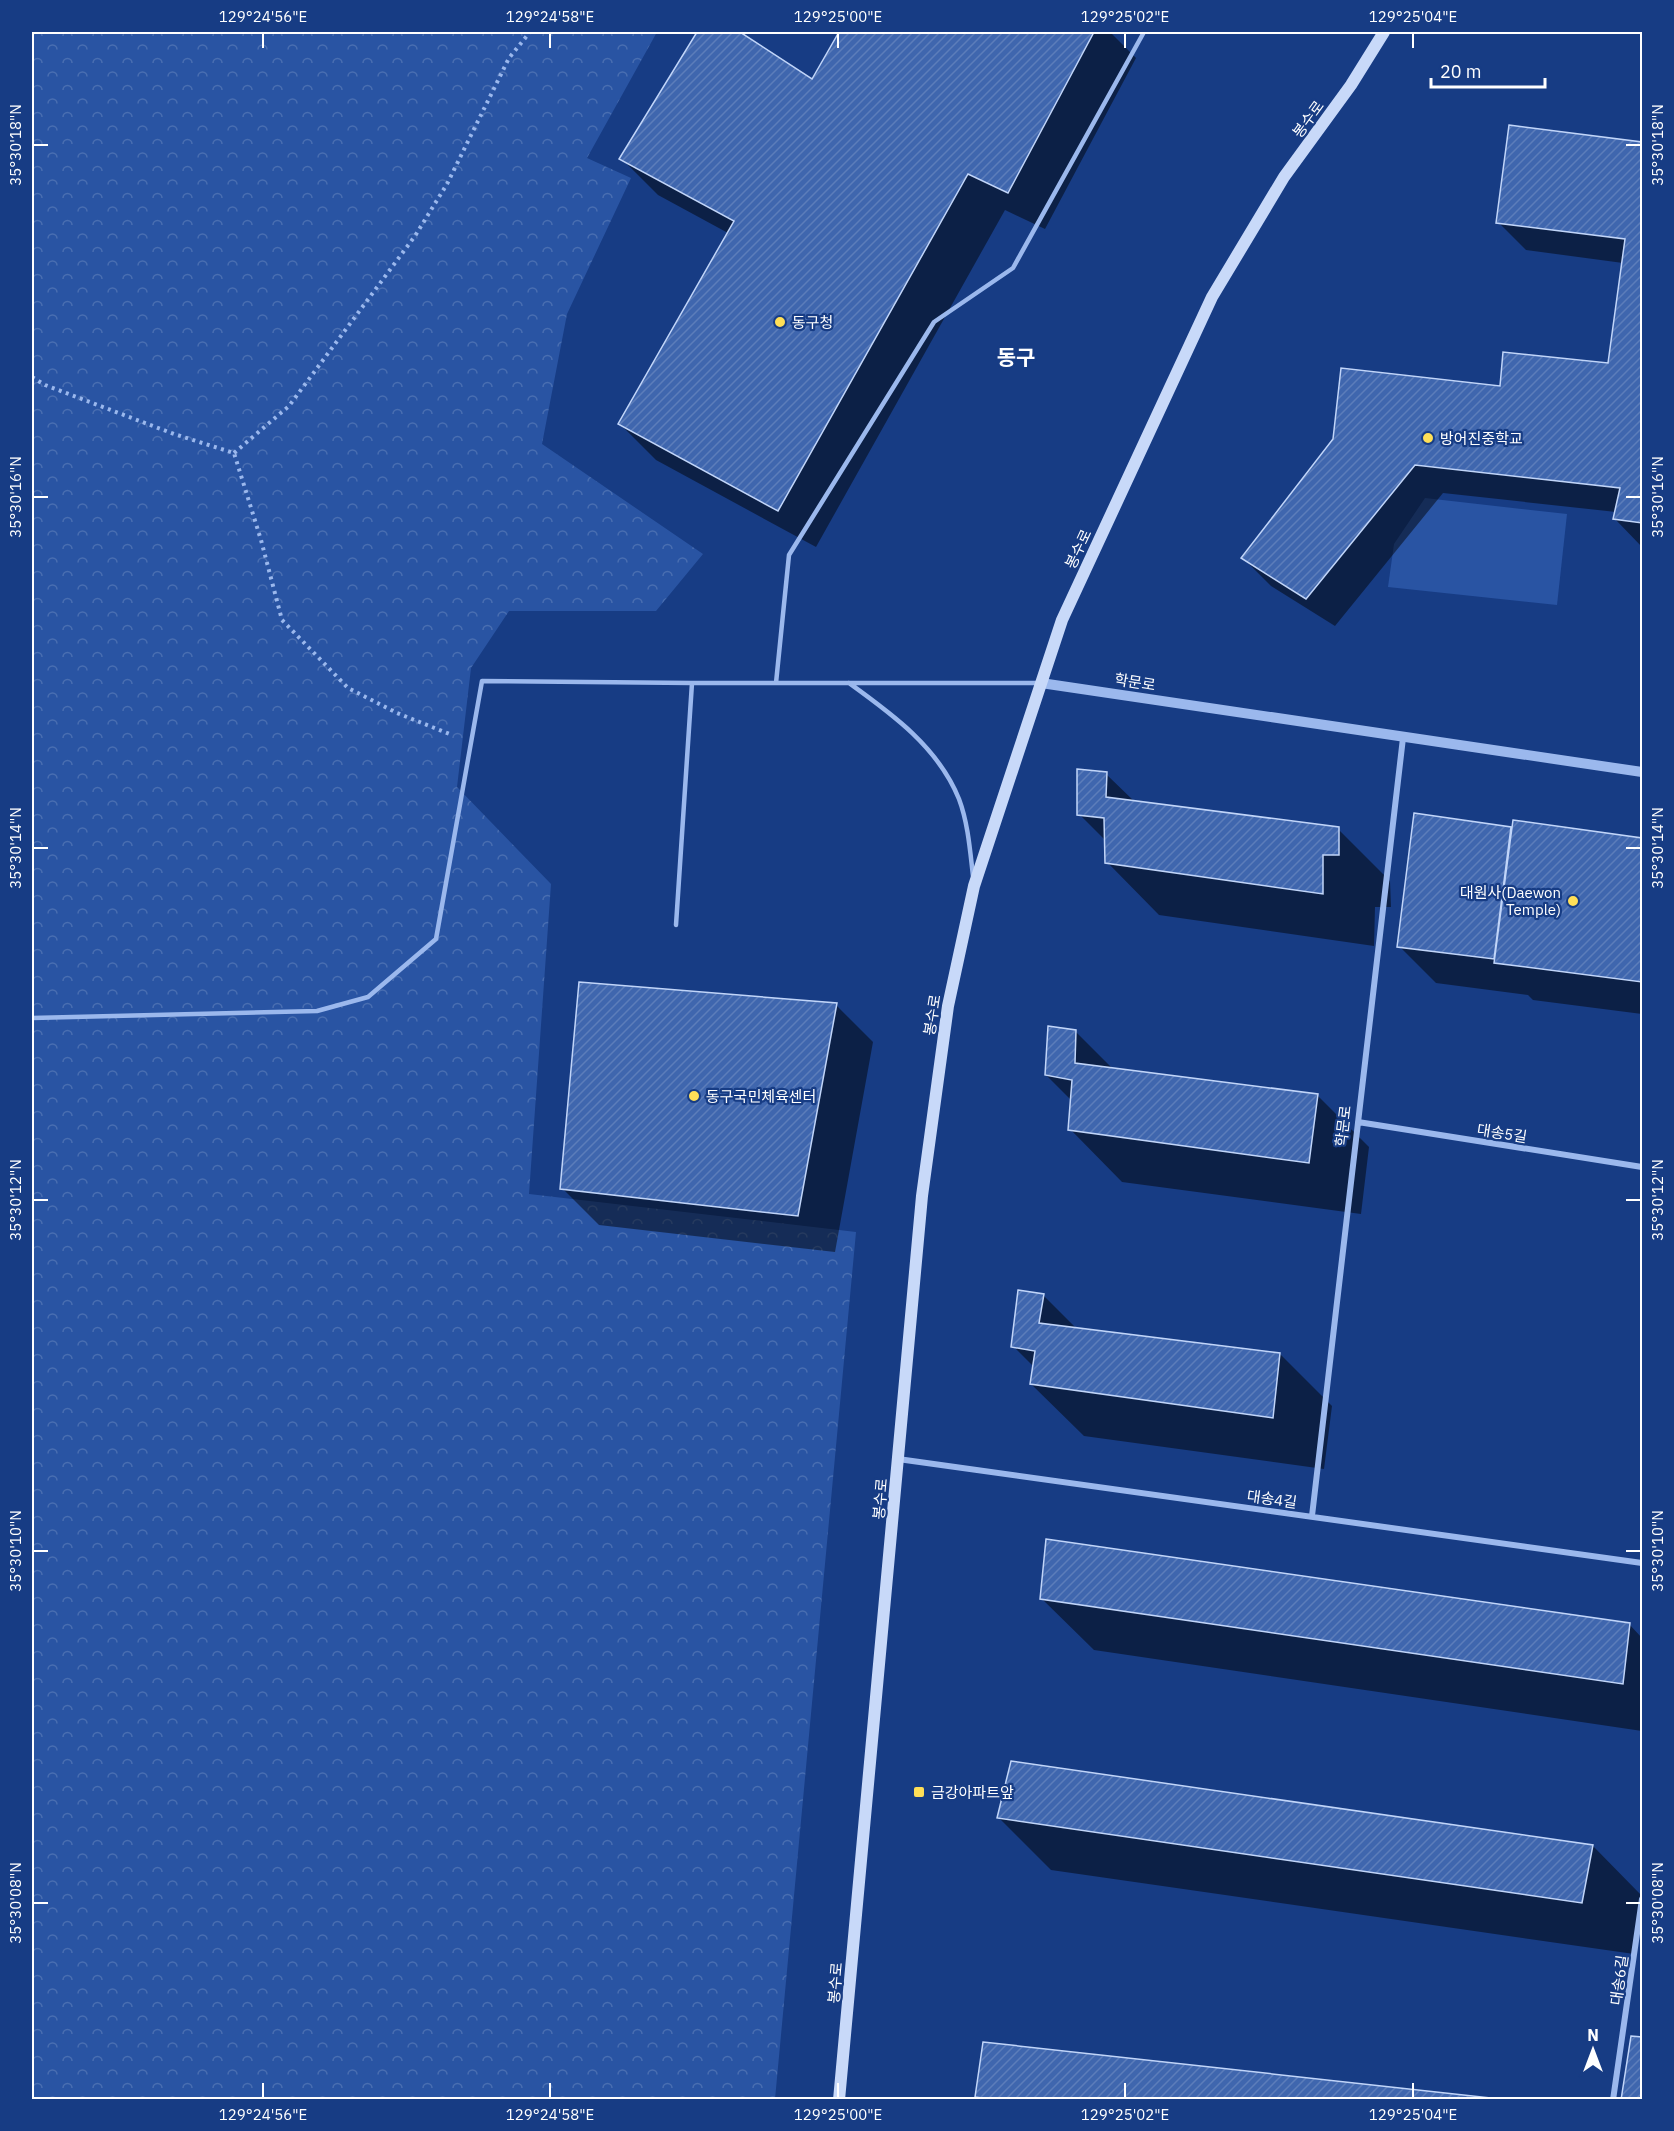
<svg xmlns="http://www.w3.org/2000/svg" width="1674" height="2131" font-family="'IBM Plex Sans','Noto Sans KR',sans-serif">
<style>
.forest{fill:url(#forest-crowns)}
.pitch{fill:#2954a3}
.shadow{fill:#0007}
.building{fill:url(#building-hatch);stroke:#c1d5f9;stroke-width:1.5}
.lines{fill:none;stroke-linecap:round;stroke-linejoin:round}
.path{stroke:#9bb8ed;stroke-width:4;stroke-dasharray:3 4.5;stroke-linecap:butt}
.service{stroke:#9bb8ed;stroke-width:4.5}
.minor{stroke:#9bb8ed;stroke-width:6}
.tertiary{stroke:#9bb8ed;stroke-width:10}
.secondary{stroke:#c8d9f9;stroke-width:12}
.ticks{fill:none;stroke:#fff;stroke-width:2}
.poi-dot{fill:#ffdf57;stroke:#173c84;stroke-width:2}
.labels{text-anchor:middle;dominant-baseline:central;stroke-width:4.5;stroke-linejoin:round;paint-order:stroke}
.street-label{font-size:15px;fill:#fff;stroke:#173c84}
.poi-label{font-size:15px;fill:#fff;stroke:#173c84;text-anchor:start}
.district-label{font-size:21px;font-weight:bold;fill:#fff;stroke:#173c84}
.neatline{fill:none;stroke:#fff;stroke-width:2}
.ticks-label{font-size:15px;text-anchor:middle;fill:#fff}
</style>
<defs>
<pattern id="forest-crowns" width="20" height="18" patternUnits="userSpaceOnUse" patternTransform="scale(1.5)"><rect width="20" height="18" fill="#2954a3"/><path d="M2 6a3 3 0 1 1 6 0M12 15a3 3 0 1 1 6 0" fill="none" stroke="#496eb1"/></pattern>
<pattern id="building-hatch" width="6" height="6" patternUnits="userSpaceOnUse" patternTransform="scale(1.5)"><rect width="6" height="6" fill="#3f66ae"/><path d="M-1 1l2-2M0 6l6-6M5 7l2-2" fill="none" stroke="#5c7dba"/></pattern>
</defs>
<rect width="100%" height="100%" fill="#173c84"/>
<path class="forest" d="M 32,32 L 657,32 L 587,158 L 631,178 L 567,314 L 542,444 L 703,554 L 656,611 L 509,611 L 471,668 L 457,787 L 551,884 L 529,1194 L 856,1232 L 775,2099 L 32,2100 Z"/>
<path class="pitch" d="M 1425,498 L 1567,514 L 1557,605 L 1388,587 L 1394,544 Z"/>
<path class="shadow" d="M 699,32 L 737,32 L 812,81 L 840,32 L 1110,32 L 1136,58 L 1045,229 L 1005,210 L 816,547 L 656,460 L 619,423 L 728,233 L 658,195 L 621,158 Z
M 1510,127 L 1642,144 L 1642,547 L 1615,519 L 1616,512 L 1443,493 L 1335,626 L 1271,586 L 1243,558 L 1501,387 L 1610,365 L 1623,263 L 1526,250 L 1498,222 Z
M 1106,774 L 1135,802 L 1338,829 L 1390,881 L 1391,907 L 1375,907 L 1374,946 L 1159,915 L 1107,862 L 1106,841 L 1079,814 Z
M 1514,821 L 1642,840 L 1642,1014 L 1533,1000 L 1528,995 L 1436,983 L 1399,946 L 1510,829 L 1513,832 Z
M 836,1005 L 873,1042 L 835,1252 L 599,1225 L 562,1188 Z
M 1076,1032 L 1113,1069 L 1317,1095 L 1369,1147 L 1361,1214 L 1122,1182 L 1070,1129 L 1072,1101 L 1046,1075 Z
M 1043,1295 L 1078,1330 L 1280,1354 L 1332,1406 L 1324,1469 L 1084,1436 L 1031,1384 L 1034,1367 L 1013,1346 Z
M 1041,1598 L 1629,1624 L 1642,1638 L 1642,1731 L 1094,1650 Z
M 999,1818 L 1593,1846 L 1642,1896 L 1634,1954 L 1051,1870 Z
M 1632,2038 L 1642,2039 L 1642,2100 L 1622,2100 Z"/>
<path class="building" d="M 697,32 L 740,32 L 812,79 L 839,32 L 1094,32 L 1008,193 L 968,174 L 778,511 L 618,424 L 734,221 L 619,159 Z
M 1509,125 L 1642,142 L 1642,523 L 1613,519 L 1620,488 L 1415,465 L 1306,599 L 1241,558 L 1333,439 L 1341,368 L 1500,386 L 1503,352 L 1608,363 L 1625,239 L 1496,223 Z
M 1077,769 L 1107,772 L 1106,797 L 1339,827 L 1339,855 L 1323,855 L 1323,894 L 1105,863 L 1104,818 L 1077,815 Z
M 1414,813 L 1511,827 L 1494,959 L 1397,947 Z
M 1513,820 L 1642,838 L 1642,982 L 1494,963 Z
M 579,982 L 837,1003 L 798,1216 L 560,1189 Z
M 1048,1026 L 1076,1030 L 1075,1063 L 1318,1094 L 1309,1163 L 1068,1130 L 1072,1080 L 1045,1075 Z
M 1018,1290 L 1044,1294 L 1039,1323 L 1280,1353 L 1273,1418 L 1030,1384 L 1035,1351 L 1011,1347 Z
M 1046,1539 L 1630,1623 L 1623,1684 L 1040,1599 Z
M 1011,1761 L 1593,1845 L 1582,1903 L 997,1818 Z
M 1631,2036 L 1642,2037 L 1642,2100 L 1621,2100 Z
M 983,2042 L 1509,2100 L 996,2100 L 975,2097 Z"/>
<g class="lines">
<path class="path" d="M 32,34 L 33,32
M 32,377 L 45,385 L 174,434 L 234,453 L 261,540 L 282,620 L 348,688 L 397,713 L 452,735
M 234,453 L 289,406 L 415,236 L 447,184 L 509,58 L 530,32"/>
<path class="service" d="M 776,683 L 789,555 L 934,322 L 1013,268 L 1144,32
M 849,683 C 892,714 938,747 959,799 C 968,823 970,850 973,876
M 676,925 L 692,683 L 1039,683
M 32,1018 L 317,1011 L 368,997 L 436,939 L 482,681 L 692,683"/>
<path class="minor" d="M 1358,1122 L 1642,1167
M 898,1459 L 1642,1563
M 1312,1516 L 1403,738
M 1613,2100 L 1642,1899"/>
<path class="tertiary" d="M 1041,683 L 1642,772"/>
<path class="secondary" d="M 839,2100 L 922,1196 L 948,1006 L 974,886 L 1062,620 L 1212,297 L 1284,177 L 1351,85 L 1384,32"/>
</g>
<path class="ticks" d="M 263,33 L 263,48M 550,33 L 550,48M 838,33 L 838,48M 1125,33 L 1125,48M 1413,33 L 1413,48M 33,145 L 48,145M 1626,145 L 1641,145M 33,497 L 48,497M 1626,497 L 1641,497M 33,848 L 48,848M 1626,848 L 1641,848M 33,1200 L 48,1200M 1626,1200 L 1641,1200M 33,1551 L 48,1551M 1626,1551 L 1641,1551M 33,1903 L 48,1903M 1626,1903 L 1641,1903M 263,2083 L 263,2098M 550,2083 L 550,2098M 838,2083 L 838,2098M 1125,2083 L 1125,2098M 1413,2083 L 1413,2098"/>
<g class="poi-dot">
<circle cx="780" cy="322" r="6"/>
<circle cx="1428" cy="438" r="6"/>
<circle cx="1573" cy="901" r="6"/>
<circle cx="694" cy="1096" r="6"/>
<rect x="913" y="1786" width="12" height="12" rx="3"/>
</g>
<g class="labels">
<g class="street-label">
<text transform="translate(1308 119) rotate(-54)">봉수로</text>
<text transform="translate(1078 549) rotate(-65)">봉수로</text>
<text transform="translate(1135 682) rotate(9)">학문로</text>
<text transform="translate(932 1015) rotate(-81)">봉수로</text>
<text transform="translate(1343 1126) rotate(-83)">학문로</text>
<text transform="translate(1502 1133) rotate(9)">대송5길</text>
<text transform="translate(880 1499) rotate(-85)">봉수로</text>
<text transform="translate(1272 1499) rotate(8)">대송4길</text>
<text transform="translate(1619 1980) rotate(-82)">대송6길</text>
<text transform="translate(835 1983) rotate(-85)">봉수로</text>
</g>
<g class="poi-label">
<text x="792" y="322">동구청</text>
<text x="1440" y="438">방어진중학교</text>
<text x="1561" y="892" text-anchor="end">대원사(Daewon<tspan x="1561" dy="17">Temple)</tspan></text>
<text x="706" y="1096">동구국민체육센터</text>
<text x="931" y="1792">금강아파트앞</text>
</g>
<g class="district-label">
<text x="1016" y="357">동구</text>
</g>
</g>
<rect width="1674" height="2131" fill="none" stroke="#173c84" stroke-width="66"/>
<g transform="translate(1593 2050)" stroke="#173c84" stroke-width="4.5" paint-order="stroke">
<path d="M0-4.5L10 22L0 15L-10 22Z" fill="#ffffff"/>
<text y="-9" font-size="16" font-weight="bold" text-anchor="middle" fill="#ffffff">N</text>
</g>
<path d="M1431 78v9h114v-9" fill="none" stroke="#ffffff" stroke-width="3"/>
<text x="1440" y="78" font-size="18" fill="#ffffff" stroke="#173c84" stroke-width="4.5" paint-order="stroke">20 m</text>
<rect x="33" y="33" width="1608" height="2065" class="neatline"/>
<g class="ticks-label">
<text x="263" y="22">129°24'56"E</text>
<text x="550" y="22">129°24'58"E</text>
<text x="838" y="22">129°25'00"E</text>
<text x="1125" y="22">129°25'02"E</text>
<text x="1413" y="22">129°25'04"E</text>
<text transform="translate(16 145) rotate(-90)" y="5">35°30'18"N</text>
<text transform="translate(1658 145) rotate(-90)" y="5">35°30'18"N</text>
<text transform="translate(16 497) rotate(-90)" y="5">35°30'16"N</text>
<text transform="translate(1658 497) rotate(-90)" y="5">35°30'16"N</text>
<text transform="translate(16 848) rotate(-90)" y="5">35°30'14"N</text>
<text transform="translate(1658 848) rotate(-90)" y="5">35°30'14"N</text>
<text transform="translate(16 1200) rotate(-90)" y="5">35°30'12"N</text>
<text transform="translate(1658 1200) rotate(-90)" y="5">35°30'12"N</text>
<text transform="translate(16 1551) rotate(-90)" y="5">35°30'10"N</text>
<text transform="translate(1658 1551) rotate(-90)" y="5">35°30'10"N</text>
<text transform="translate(16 1903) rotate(-90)" y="5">35°30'08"N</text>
<text transform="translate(1658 1903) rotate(-90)" y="5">35°30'08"N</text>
<text x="263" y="2120">129°24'56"E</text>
<text x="550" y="2120">129°24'58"E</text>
<text x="838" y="2120">129°25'00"E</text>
<text x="1125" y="2120">129°25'02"E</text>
<text x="1413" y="2120">129°25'04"E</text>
</g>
</svg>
